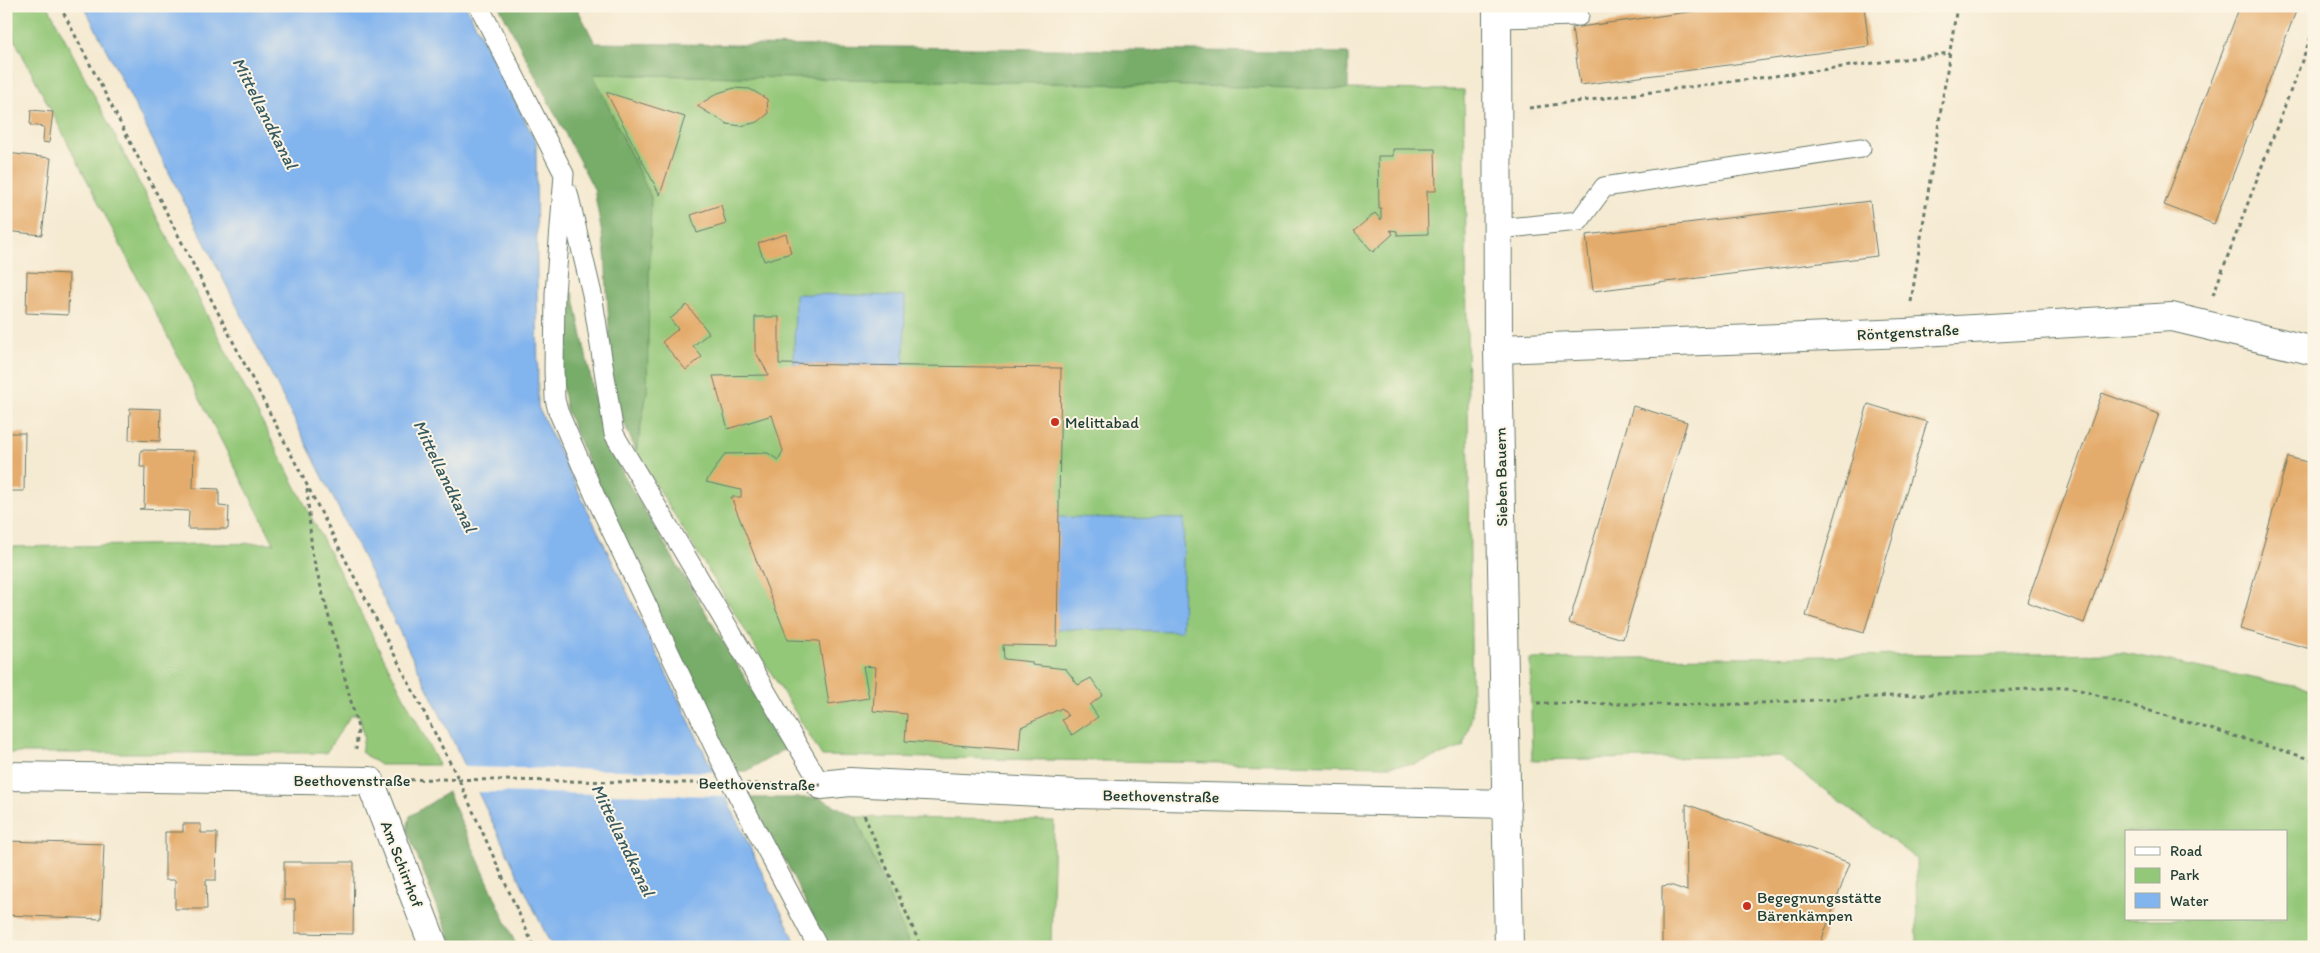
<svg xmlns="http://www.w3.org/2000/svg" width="2320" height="953" font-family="Itim,sans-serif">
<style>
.green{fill:#94c879;stroke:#5a8256;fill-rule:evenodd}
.forest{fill:#77ac69;stroke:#4b744e}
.water{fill:#82b4ee;stroke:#507891}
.pier{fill:#f5ead2}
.building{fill:#e4ac6c}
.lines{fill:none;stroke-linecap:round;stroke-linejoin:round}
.service-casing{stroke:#6a7a6b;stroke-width:21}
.minor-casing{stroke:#6a7a6b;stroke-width:30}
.path{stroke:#6a7a6b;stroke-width:3;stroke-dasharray:4 4;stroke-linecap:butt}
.service{stroke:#fff;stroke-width:19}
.minor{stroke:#fff;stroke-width:28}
.path-bridge{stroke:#6a7a6b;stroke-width:3;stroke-dasharray:4 4;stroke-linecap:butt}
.poi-dot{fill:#c8321e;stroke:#fcf5e5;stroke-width:2}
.labels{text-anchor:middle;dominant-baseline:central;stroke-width:4;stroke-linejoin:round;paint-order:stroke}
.street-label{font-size:16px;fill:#1f3d34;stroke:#fcf5e5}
.poi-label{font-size:16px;fill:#1f3d34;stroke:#fcf5e5;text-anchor:start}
.water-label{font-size:18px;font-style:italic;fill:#385b62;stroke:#fcf5e5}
</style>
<rect width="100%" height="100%" fill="#fcf5e5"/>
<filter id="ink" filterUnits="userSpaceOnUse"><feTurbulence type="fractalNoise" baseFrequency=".02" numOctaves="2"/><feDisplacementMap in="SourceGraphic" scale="10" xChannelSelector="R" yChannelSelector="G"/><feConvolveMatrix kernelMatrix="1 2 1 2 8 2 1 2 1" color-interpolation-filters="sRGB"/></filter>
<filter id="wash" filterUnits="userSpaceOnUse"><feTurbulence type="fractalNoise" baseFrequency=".0096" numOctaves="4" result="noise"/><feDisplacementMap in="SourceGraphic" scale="20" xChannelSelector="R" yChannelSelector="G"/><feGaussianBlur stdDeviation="1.12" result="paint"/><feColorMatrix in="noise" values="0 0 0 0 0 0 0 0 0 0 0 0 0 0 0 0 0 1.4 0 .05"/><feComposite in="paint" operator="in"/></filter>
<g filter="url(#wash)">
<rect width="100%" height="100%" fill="#f5ead2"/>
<path class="green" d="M 6,6 L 48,6 L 439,765 L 380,765 L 361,752 L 364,737 L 359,715 L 351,715 L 326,753 L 6,753 L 6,547 L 274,543 L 6,23 Z
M 593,74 L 1348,89 L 1464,90 L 1472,716 L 1463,747 L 1415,764 L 1388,766 L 822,756 L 636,452 L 647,392 Z
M 2124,653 L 2314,690 L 2313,947 L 1917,947 L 1916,858 L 1779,756 L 1532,760 L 1530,659 ZM 2126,832 L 2286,832 L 2286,919 L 2126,919 Z
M 856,817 L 1054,821 L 1051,947 L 910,947 Z"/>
<path class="forest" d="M 499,6 L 576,6 L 595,43 L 1348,53 L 1348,89 L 593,74 L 651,197 L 647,392 L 636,452 L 616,402 L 611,364 L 605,252 L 594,189 Z
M 567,293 L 573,293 L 600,423 L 608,446 L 631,488 L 787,748 L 747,771 L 736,771 L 601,494 L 566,409 L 560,370 Z
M 448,792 L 517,947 L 453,947 L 407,830 L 410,816 Z
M 749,798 L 820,798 L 856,817 L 910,947 L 827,947 L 786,862 Z"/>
<path class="water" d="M 84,6 L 466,6 L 536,142 L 538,407 L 798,947 L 552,947 C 402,630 244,318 84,6 Z
M 795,294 L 905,296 L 904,366 L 794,364 Z
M 1058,517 L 1184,519 L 1182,631 L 1056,629 Z"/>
<path class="pier" d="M 464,767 L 717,772 L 729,796 L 476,792 Z"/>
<g id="blocks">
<path class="building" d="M 1732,6 L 1864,6 L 1869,46 L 1580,85 L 1572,28 Z
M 2240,6 L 2298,6 L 2214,224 L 2164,205 Z
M 734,88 L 750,89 L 767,99 L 768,114 L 758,122 L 741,126 L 727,124 L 697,106 L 718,93 Z
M 606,92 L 685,117 L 660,195 Z
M 31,110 L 53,112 L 49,143 L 43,142 L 44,127 L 30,125 Z
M 1393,149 L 1435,149 L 1436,191 L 1427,191 L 1428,234 L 1397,235 L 1397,231 L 1390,230 L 1393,234 L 1373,252 L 1354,231 L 1375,213 L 1381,220 L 1381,208 L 1379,208 L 1378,156 L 1393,156 Z
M 6,153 L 51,158 L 42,235 L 6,231 Z
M 1870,201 L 1877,256 L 1593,291 L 1586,235 Z
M 721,205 L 726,224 L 697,233 L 691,215 Z
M 786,234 L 791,253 L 764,261 L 758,243 Z
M 27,272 L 69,274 L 68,315 L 26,313 Z
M 687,305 L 709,333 L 693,346 L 702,357 L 686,370 L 662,342 L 678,329 L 670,319 Z
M 755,317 L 779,317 L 779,364 L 1061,368 L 1057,646 L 1003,645 L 1004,659 L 1032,662 L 1032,665 L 1066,669 L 1078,685 L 1091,678 L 1103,695 L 1090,705 L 1098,717 L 1072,735 L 1062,720 L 1068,716 L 1062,708 L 1021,727 L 1019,750 L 905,741 L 907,714 L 873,711 L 876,667 L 863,666 L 869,698 L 829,704 L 819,641 L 788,640 L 731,497 L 741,497 L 741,490 L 706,482 L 725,454 L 768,453 L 778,460 L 783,451 L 772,415 L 728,429 L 713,376 L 769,375 L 755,351 Z
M 2102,393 L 2159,414 L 2084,623 L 2027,602 Z
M 1868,404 L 1927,422 L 1864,633 L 1806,616 Z
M 1633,406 L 1687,422 L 1623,639 L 1569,623 Z
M 130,408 L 161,409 L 160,441 L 129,440 Z
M 6,433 L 25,433 L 24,491 L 6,491 Z
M 141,450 L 194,451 L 193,488 L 219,489 L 219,506 L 229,507 L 228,529 L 188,529 L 189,511 L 139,509 L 144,508 L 145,467 L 140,467 Z
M 2288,457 L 2314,464 L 2314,650 L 2240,629 Z
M 1686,804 L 1850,863 L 1819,947 L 1662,947 L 1662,886 L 1670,885 L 1687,891 Z
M 183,824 L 201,824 L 201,833 L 217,833 L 216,880 L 206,880 L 207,909 L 175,909 L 175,880 L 165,880 L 165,832 L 183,832 Z
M 6,841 L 104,844 L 101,919 L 6,915 Z
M 284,862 L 354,862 L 353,934 L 295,933 L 295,900 L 284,900 Z"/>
</g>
</g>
<g filter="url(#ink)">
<use href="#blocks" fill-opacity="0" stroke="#6a7a6b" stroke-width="1"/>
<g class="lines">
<g class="service-casing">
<path id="service" d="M 479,6 L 564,174 L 555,294 L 554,370 L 555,399 L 558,411 L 595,496 L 732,784 L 818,947
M 1497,18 L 1579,16
M 568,193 L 592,294 L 614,434 L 821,785
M 1498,229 L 1579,221 L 1604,187 L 1861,148"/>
</g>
<g class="minor-casing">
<path id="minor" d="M 1497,6 L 1498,349 L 1509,947
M 1498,349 L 1906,333 L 2172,317 L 2314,351
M 6,776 L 370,781 L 434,947
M 821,785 L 850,782 L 1077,794 L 1507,804"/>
</g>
<path class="path" d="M 60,6 L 459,780 L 534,947
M 1529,108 L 1950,53
M 2213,295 L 2314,29
M 1911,302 L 1957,6
M 307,489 L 312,553 L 358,728 L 356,749
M 1537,703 L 1720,705 L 2070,687 L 2314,760
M 864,815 L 921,947"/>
<use href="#service" class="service"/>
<use href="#minor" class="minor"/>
<path class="path-bridge" d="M 370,781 L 435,779 L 821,785"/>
</g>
</g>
<g class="poi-dot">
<circle cx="1055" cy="422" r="5"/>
<circle cx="1747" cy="906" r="5"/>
</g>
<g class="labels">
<g class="street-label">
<text transform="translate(1908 332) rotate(-3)">Röntgenstraße</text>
<text transform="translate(1501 477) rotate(-91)">Sieben Bauern</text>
<text x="352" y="780">Beethovenstraße</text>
<text transform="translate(757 784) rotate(1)">Beethovenstraße</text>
<text transform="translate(1161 796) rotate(1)">Beethovenstraße</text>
<text transform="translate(402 864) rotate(69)">Am Schirrhof</text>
</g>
<g class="poi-label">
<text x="1065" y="422">Melittabad</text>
<text x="1757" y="897">Begegnungsstätte<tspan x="1757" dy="18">Bärenkämpen</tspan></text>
</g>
<g class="water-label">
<text transform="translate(265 113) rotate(63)">Mittellandkanal</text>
<text transform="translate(445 476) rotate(64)">Mittellandkanal</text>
<text transform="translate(623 840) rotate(64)">Mittellandkanal</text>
</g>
</g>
<rect width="2320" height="953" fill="none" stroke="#fcf5e5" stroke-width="25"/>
<rect x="2125" y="830" width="162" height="90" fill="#fcf5e5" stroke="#a4ab9e"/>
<rect x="2135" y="847" width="25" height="8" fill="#ffffff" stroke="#a4ab9e"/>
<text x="2170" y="856" font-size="15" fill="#1f3d34">Road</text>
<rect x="2135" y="868" width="25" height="15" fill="#94c879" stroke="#a4ab9e"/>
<text x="2170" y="880" font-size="15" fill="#1f3d34">Park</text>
<rect x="2135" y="893" width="25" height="15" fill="#82b4ee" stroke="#a4ab9e"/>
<text x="2170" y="906" font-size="15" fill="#1f3d34">Water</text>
</svg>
